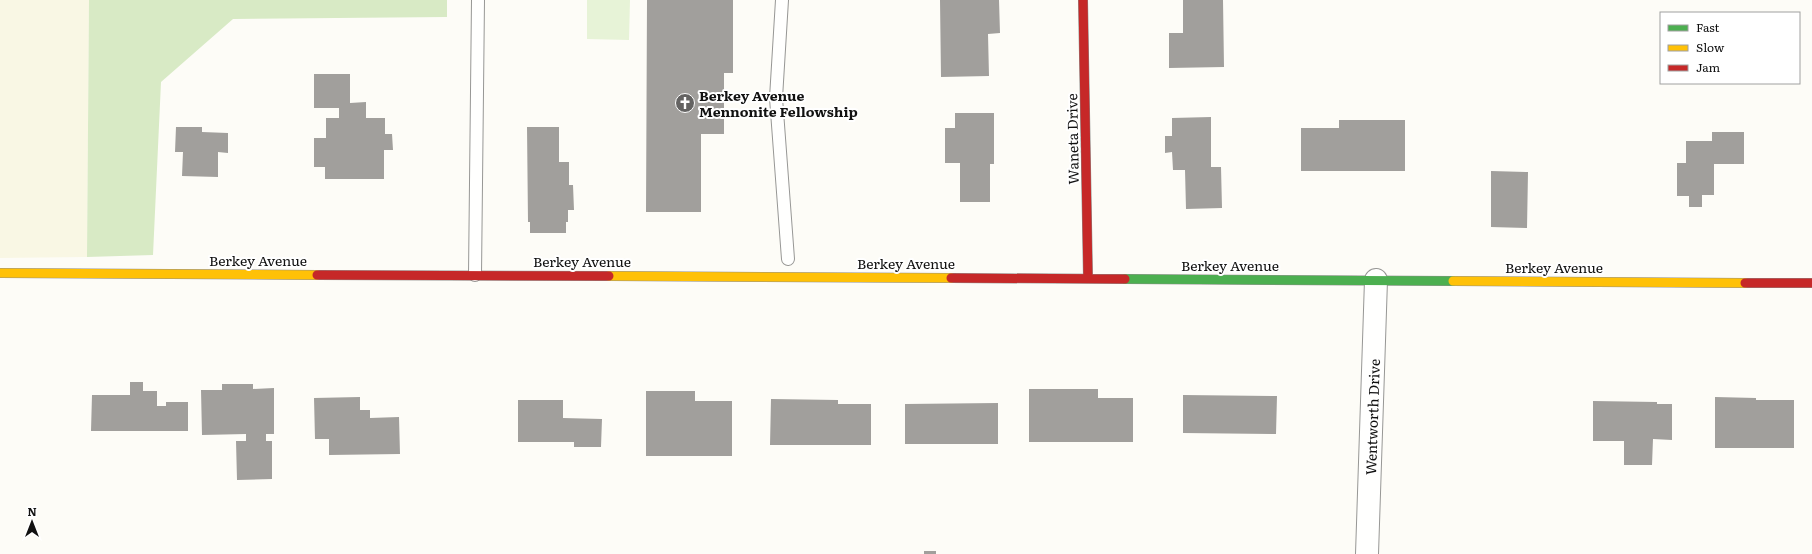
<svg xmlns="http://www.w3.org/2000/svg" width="1812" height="554" font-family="Literata,serif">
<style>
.farmland{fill:#f9f7e4}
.green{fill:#e7f3d7}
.forest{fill:#d8eac5}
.building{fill:#a19f9c}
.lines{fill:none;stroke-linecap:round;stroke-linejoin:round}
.lane-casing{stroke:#979795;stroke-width:14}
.street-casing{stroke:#979795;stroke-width:24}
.fast-casing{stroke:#8e8d8b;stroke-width:10}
.slow-casing{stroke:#8e8d8b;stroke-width:10}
.jam-casing{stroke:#8e8d8b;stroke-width:10}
.lane{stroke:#fffffe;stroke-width:12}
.street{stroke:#fffffe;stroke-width:22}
.fast{stroke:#4caf50;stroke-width:9}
.slow{stroke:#ffc107;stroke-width:9}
.jam{stroke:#c62828;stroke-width:9}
.labels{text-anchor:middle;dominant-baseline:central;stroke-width:4;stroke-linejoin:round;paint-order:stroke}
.poi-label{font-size:14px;font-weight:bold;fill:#111;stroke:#fff;text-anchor:start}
.street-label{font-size:14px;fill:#111;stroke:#fff}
</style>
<rect width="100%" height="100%" fill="#fdfcf7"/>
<path class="farmland" d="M 0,0 L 89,0 L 87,257 L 0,258 Z"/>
<path class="green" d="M 587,0 L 630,0 L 629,40 L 587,39 Z"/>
<path class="forest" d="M 89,0 L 447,0 L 447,17 L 233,19 L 161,82 L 153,255 L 87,257 Z"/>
<path class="building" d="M 647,0 L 733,0 L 733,73 L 724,73 L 724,134 L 701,134 L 701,212 L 646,212 Z
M 940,0 L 999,0 L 1000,33 L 988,34 L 989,76 L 941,77 Z
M 1183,0 L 1223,0 L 1224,67 L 1169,68 L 1169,33 L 1183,33 Z
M 314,74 L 350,74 L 350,103 L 366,102 L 366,118 L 385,118 L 385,134 L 392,134 L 393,150 L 384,150 L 384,179 L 325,179 L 325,167 L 314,167 L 314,138 L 326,138 L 326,118 L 339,118 L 339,108 L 314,108 Z
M 955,113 L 994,113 L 994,164 L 990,164 L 990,202 L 960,202 L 960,163 L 945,163 L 945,128 L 955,128 Z
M 1211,117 L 1211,167 L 1221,167 L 1222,208 L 1186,209 L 1185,170 L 1173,170 L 1172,152 L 1165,153 L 1165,136 L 1172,136 L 1172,118 Z
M 1339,120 L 1405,120 L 1405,171 L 1301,171 L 1301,128 L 1339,128 Z
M 176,127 L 202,127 L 202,132 L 228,133 L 228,153 L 218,152 L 218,177 L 182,176 L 183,152 L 175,152 Z
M 527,127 L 559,127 L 559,162 L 569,162 L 569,185 L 573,185 L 574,210 L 568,210 L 568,222 L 566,222 L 566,233 L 530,233 L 530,222 L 528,222 Z
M 1712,132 L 1744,132 L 1744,164 L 1714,164 L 1714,195 L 1702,195 L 1702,207 L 1689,207 L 1689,196 L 1677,196 L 1677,163 L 1686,163 L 1686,141 L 1712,141 Z
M 1491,171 L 1528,172 L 1527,228 L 1491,227 Z
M 130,382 L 143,382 L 143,391 L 157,391 L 157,406 L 166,406 L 166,402 L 188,402 L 188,431 L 91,431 L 92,395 L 130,395 Z
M 222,384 L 253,384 L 253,389 L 274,388 L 274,434 L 266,434 L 266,441 L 272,441 L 272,479 L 237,480 L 236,441 L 246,441 L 246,434 L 202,435 L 201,390 L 222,390 Z
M 1029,389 L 1098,389 L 1098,398 L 1133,398 L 1133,442 L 1029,442 Z
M 646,391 L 695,391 L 695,401 L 732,401 L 732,456 L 646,456 Z
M 1183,395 L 1277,396 L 1276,434 L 1183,433 Z
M 360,397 L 360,410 L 370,410 L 370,418 L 399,417 L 400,454 L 329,455 L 329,439 L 315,439 L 314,398 Z
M 1715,397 L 1756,398 L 1756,400 L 1794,400 L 1794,448 L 1715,448 Z
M 771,399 L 838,400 L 838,404 L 871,404 L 871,445 L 770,445 Z
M 518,400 L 563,400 L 563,418 L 602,419 L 601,447 L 574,447 L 574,442 L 518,442 Z
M 1593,401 L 1657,402 L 1657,404 L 1672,404 L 1672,440 L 1653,439 L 1652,465 L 1624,465 L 1624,441 L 1593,441 Z
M 998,403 L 998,444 L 905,444 L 905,404 Z
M 924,551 L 936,551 L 936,554 L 924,554 Z"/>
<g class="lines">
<g class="lane-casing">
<path id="lane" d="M 782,0 L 776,98 L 788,259
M 475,275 L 478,0"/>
</g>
<g class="street-casing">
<path id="street" d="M 1367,554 L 1376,280"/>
</g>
<g class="fast-casing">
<path id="fast" d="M 1125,279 L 1453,281"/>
</g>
<g class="slow-casing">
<path id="slow" d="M 0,273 L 317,275
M 609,276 L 951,278
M 1453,281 L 1745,283"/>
</g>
<g class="jam-casing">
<path id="jam" d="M 1083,0 L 1088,278
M 317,275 L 609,276
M 951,278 L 1125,279
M 1745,283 L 1812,283"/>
</g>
<use href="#lane" class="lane"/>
<use href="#street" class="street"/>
<use href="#fast" class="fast"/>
<use href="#slow" class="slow"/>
<use href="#jam" class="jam"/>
</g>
<defs>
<g id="church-disc" transform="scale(1)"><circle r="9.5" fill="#646362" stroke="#fff"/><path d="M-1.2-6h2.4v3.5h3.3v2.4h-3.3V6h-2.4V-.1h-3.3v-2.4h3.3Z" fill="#fff"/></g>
</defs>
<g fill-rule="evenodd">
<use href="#church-disc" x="685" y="103"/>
</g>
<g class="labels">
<g class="poi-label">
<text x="699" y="95">Berkey Avenue<tspan x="699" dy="16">Mennonite Fellowship</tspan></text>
</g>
<g class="street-label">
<text transform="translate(1072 139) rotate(-91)">Waneta Drive</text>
<text x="258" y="260">Berkey Avenue</text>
<text x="582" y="261">Berkey Avenue</text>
<text x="906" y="263">Berkey Avenue</text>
<text x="1230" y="265">Berkey Avenue</text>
<text x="1554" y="267">Berkey Avenue</text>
<text transform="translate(1372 417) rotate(-88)">Wentworth Drive</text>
</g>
</g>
<rect x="1660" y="12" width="140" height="72" fill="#ffffff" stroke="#a0a0a0"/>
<rect x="1668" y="25" width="20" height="6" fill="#4caf50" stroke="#a0a0a0"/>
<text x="1696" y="32" font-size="12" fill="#111111">Fast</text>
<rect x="1668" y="45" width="20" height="6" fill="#ffc107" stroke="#a0a0a0"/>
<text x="1696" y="52" font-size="12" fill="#111111">Slow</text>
<rect x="1668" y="65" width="20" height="6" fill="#c62828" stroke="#a0a0a0"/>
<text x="1696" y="72" font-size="12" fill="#111111">Jam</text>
<g transform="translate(32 522)" stroke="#ffffff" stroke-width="3" paint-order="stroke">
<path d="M0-3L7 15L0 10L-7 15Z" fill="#111111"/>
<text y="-6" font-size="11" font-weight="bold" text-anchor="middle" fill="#111111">N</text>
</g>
</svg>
